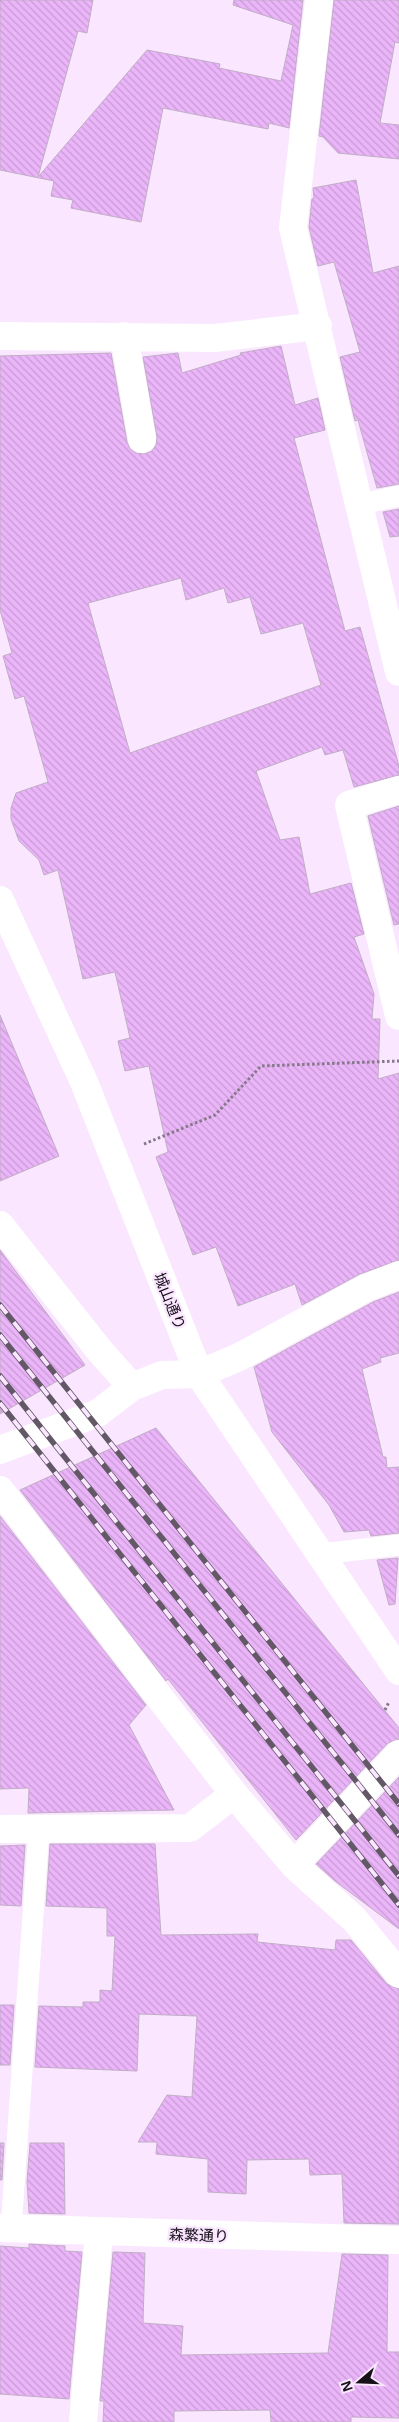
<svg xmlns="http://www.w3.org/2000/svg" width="399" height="2422" font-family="Arial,'Noto Sans JP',sans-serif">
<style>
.building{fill:url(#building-back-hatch);stroke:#c0aec5;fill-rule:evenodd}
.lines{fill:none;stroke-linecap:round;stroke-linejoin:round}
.path{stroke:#857989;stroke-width:3;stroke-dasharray:2.5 2.5;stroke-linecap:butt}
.lane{stroke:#fff;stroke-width:21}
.street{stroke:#fff;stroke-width:28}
.secondary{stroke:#fff;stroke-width:28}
.rail-casing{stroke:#635966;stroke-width:5.5}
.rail{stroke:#fae6ff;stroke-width:4;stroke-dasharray:11;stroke-linecap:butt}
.labels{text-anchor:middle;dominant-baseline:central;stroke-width:4.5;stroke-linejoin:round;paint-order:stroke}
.street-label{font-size:15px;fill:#161018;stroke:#fae6ff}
</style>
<defs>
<pattern id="building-back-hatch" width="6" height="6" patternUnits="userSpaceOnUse" patternTransform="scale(1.25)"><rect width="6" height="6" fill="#ebb5f9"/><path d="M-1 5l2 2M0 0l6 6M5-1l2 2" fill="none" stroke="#c99bd5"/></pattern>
</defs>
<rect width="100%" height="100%" fill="#fae6ff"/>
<path class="building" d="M 0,0 L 93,0 L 87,33 L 78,31 L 38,177 L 147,50 L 220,64 L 219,68 L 281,81 L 293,25 L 233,5 L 234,0 L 303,0 L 289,128 L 269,123 L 268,129 L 163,108 L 141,222 L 71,208 L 73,200 L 51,196 L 54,181 L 0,170 Z
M 334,0 L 399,0 L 399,43 L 395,42 L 380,123 L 399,125 L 399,159 L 338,153 L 323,137 L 319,136 Z
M 356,180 L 373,273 L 399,266 L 399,484 L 377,488 L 358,420 L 355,421 L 340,357 L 360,352 L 334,262 L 318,266 L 309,227 L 312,199 L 314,198 L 313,188 Z
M 281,346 L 295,405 L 318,398 L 325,430 L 294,438 L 345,631 L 360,627 L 399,766 L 399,775 L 354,787 L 343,750 L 325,755 L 322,747 L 256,771 L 280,840 L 299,837 L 310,894 L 351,883 L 364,934 L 354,937 L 374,994 L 372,1019 L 380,1019 L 378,1079 L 399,1073 L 399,1260 L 360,1274 L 302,1305 L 295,1284 L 238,1306 L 216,1247 L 193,1255 L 156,1157 L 168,1152 L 149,1066 L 125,1071 L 118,1041 L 130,1038 L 115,972 L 83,979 L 58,870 L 44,875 L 39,860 L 19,841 L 11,819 L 11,808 L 16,793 L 48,782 L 24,696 L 15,699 L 3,656 L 12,653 L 0,610 L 0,356 L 111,353 L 127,442 L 130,449 L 136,453 L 144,454 L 152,451 L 156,445 L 157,437 L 143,357 L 178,353 L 182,373 L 241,355 L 240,353 ZM 181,578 L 186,600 L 224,588 L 228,603 L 250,597 L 261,634 L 303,623 L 321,685 L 130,753 L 88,603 Z
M 399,509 L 399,536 L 390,537 L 383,512 Z
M 399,806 L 399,924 L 394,925 L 368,816 Z
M 0,1015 L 59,1156 L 0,1181 Z
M 0,1250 L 85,1365 L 0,1414 Z
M 399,1292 L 399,1353 L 380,1358 L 381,1362 L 362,1369 L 383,1457 L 386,1457 L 387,1468 L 399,1467 L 399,1533 L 371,1536 L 369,1530 L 344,1532 L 329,1505 L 272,1432 L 254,1367 L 373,1302 Z
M 156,1428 L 399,1728 L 399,1739 L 388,1743 L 296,1840 L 168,1679 L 166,1681 L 20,1490 Z
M 0,1516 L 146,1705 L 129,1725 L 174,1810 L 28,1813 L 29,1788 L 0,1789 Z
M 398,1558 L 395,1604 L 389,1605 L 377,1560 Z
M 399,1777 L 399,1929 L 335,1881 L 316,1864 Z
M 50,1844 L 155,1844 L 161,1935 L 258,1934 L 257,1942 L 335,1950 L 336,1940 L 351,1940 L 387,1984 L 399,1989 L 399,2224 L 344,2223 L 342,2174 L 310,2175 L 309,2159 L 247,2160 L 246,2194 L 208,2192 L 208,2159 L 156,2154 L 157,2142 L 138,2142 L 167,2095 L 192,2097 L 197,2016 L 139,2014 L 137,2071 L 35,2067 L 39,2006 L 83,2007 L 83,2002 L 100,2002 L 100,1990 L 112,1991 L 115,1936 L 107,1936 L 107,1908 L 46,1906 Z
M 25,1845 L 21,1906 L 0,1905 L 0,1846 Z
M 0,2005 L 14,2005 L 10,2065 L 0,2065 Z
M 0,2143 L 4,2143 L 2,2180 L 0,2180 Z
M 30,2143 L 64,2143 L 65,2214 L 29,2213 L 27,2182 Z
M 29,2244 L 65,2246 L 65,2251 L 82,2252 L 69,2399 L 0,2394 L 0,2246 L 29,2248 Z
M 113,2252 L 145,2253 L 143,2323 L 183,2326 L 181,2355 L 328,2353 L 342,2254 L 388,2255 L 387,2352 L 399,2352 L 399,2418 L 351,2417 L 351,2422 L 271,2422 L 270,2410 L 174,2411 L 174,2422 L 103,2422 L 104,2401 L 100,2401 Z"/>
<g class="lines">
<path class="path" d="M 144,1144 L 215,1115 L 261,1066 L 399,1061
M 385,1710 L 389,1702"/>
<path class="lane" d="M 360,504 L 399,496
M 321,1554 L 399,1545
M 11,2229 L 39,1829"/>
<path class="street" d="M 319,0 L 293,228 L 399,672
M 0,336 L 215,338 L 318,326
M 124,336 L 142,439
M 399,790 L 349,805 L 399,1016
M 0,1225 L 100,1351 L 132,1387
M 0,1450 L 98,1413 L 132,1387 L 162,1375 L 199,1374 L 239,1357 L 366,1288 L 399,1275
M 0,1490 L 234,1794 L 294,1865 L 355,1920 L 399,1974
M 0,1829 L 190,1828 L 234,1794
M 294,1865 L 399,1754
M 0,2228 L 399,2240
M 83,2422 L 99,2232"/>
<path class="secondary" d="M 0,900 L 84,1082 L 199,1374 L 399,1671"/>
<g class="rail-casing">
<path id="rail" d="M 0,1305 L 399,1804
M 0,1335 L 399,1835
M 0,1376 L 399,1876
M 0,1403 L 399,1905"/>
</g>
<use href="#rail" class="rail"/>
</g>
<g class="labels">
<g class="street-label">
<text transform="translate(170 1301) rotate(68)">城山通り</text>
<text transform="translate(199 2235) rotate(2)">森繁通り</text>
</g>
</g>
<g transform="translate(359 2382) rotate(251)" stroke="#fae6ff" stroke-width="4" paint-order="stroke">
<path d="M0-4L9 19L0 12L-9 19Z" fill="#161018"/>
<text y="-8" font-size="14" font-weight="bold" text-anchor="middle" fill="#161018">N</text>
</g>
</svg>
